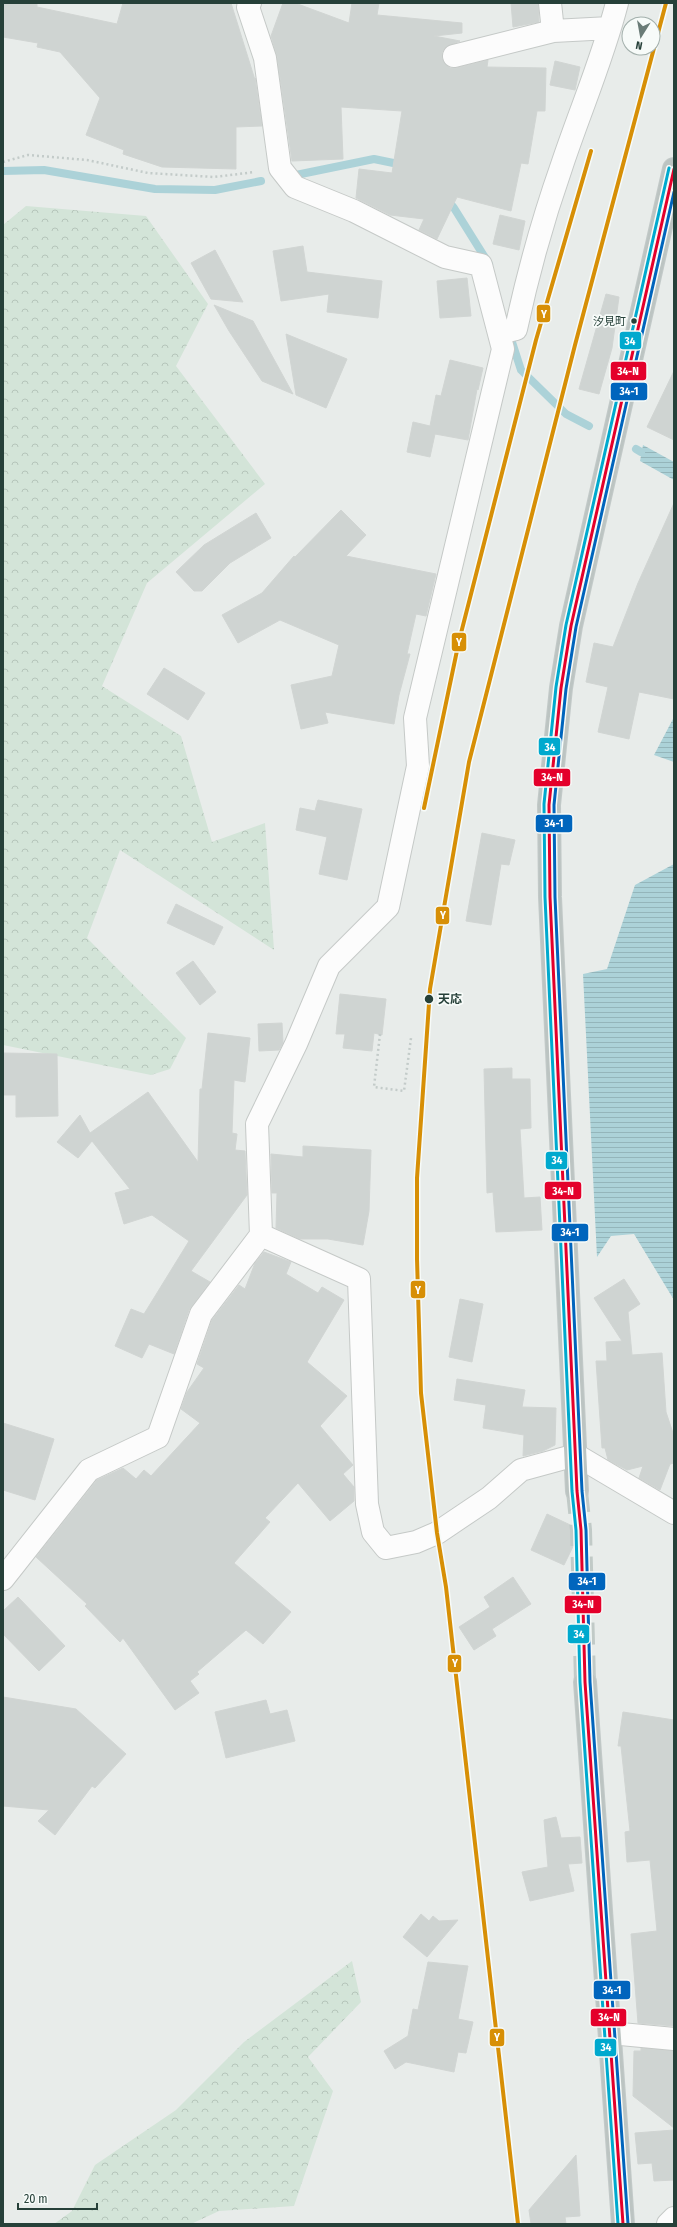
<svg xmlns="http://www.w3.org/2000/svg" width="677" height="2227" font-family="'Fira Sans Condensed','Noto Sans JP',sans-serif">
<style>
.forest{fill:url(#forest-crowns)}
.water{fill:url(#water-rules)}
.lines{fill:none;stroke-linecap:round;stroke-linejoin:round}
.stream{stroke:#acd2d8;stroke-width:8}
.building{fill:#cfd4d2;stroke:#d1d5d3}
.highway-tunnel{stroke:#c1cac7;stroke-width:22;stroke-dasharray:22 11;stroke-linecap:butt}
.minor-casing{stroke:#c5c9c7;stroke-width:24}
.highway-casing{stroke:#c3cac9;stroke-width:24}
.path{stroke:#c3cbc9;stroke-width:2.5;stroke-dasharray:2 3;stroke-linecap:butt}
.minor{stroke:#fcfcfc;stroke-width:22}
.highway{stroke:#bcc4c2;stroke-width:22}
.bus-1-casing{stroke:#f7fbf9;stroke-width:6}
.bus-2-casing{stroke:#f7fbf9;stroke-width:6}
.bus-3-casing{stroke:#f7fbf9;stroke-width:6}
.bus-1{stroke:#e4002b;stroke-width:3}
.bus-2{stroke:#0065bd;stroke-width:3}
.bus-3{stroke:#00a9ce;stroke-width:3}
.rail-1-casing{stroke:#f7fbf9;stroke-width:7}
.rail-1{stroke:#d78f06;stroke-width:4}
.bus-dot{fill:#264039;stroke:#f7fbf9;stroke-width:1.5}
.labels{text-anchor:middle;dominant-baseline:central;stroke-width:3.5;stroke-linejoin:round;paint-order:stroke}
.bus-label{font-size:11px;fill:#264039;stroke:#f7fbf9;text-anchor:end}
.stop-label{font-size:12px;font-weight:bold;fill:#264039;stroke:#f7fbf9;text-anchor:start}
.line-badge{stroke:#f7fbf9;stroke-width:1.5}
.badge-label{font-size:11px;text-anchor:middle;font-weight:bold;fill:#fff}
</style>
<defs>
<pattern id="forest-crowns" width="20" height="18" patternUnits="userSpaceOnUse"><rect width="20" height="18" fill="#d3e4d8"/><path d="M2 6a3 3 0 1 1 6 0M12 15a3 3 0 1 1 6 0" fill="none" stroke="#b5c5ba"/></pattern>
<pattern id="water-rules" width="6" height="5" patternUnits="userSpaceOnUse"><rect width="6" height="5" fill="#acd2d8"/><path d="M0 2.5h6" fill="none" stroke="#94b5ba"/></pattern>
</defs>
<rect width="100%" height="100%" fill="#e8ecea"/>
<path class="forest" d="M 26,206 L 146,216 L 208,304 L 176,366 L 265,484 L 147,583 L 102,686 L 181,736 L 212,842 L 265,823 L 274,950 L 120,850 L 87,938 L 186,1038 L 170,1069 L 151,1075 L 3,1045 L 3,225 Z
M 352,1961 L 361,2002 L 308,2057 L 333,2091 L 294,2206 L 219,2211 L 191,2224 L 54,2224 L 72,2211 L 95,2165 L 176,2110 L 244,2042 Z"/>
<path class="water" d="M 643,445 L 674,462 L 674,480 L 640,461 Z
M 674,717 L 674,762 L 654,755 Z
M 674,864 L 674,1300 L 634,1234 L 611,1236 L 597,1257 L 583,974 L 607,969 L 635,885 Z"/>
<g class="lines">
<path class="stream" d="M 3,171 L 44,170 L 155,189 L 215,190 L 261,181
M 296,175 L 374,159 L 403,165
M 446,198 L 454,208 L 489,264
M 511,339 L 521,370 L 566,414 L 589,426
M 636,449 L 641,452"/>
</g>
<path class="building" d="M 3,3 L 37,3 L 37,7 L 117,24 L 123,3 L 231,3 L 255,80 L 255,78 L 262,126 L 236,127 L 236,169 L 162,167 L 123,154 L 124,150 L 86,135 L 100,98 L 60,52 L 37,47 L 38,43 L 3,37 Z
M 283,3 L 295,3 L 349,23 L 352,3 L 379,3 L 377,15 L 462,23 L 462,33 L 434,36 L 460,41 L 446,47 L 442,52 L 442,59 L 450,68 L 457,68 L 488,60 L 487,67 L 546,68 L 545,111 L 537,111 L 528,164 L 521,163 L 511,211 L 457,197 L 437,239 L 419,230 L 424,219 L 390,215 L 356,198 L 359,169 L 392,173 L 402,111 L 341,107 L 343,159 L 292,161 L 277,56 L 271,36 Z
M 511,3 L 538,3 L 539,22 L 513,27 Z
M 555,61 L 580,67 L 575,90 L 550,85 Z
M 500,215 L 525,221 L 519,250 L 493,244 Z
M 303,246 L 307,272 L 382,281 L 378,318 L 327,312 L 329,294 L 281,301 L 273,251 Z
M 215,250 L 243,302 L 211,299 L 191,263 Z
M 467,278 L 471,316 L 440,318 L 437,281 Z
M 606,294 L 619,297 L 612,348 L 599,394 L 579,389 Z
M 214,305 L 253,321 L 293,394 L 262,381 L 229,331 Z
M 286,334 L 347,359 L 326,408 L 296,395 Z
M 450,360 L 483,368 L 478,390 L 477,389 L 468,440 L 435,434 L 430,457 L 407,452 L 413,422 L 430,426 L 436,395 L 441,396 Z
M 674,371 L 674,440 L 647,427 Z
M 674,503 L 674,699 L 639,692 L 629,739 L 598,732 L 608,687 L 586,682 L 594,643 L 613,647 L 638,583 Z
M 341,510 L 366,535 L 346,556 L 436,574 L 426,616 L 416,614 L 407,654 L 410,654 L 399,695 L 394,724 L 325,712 L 328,723 L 301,729 L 291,685 L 332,676 L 339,645 L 280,620 L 238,643 L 222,615 L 262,593 L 294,556 L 295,557 Z
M 256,513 L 271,538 L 230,563 L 202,591 L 194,591 L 176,572 L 204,545 Z
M 164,668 L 205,693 L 188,720 L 147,694 Z
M 318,800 L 362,809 L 347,880 L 319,874 L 327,837 L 296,830 L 300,808 L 315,811 Z
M 482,833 L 515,840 L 509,865 L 501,864 L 491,925 L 466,921 Z
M 176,904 L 223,927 L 214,945 L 167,923 Z
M 193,961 L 216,992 L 200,1005 L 176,973 Z
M 340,994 L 386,999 L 382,1035 L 374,1033 L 372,1051 L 343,1048 L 345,1034 L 336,1034 Z
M 282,1023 L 283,1043 L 279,1050 L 259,1051 L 258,1024 Z
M 208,1033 L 250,1038 L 245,1082 L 234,1080 L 232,1133 L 237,1134 L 235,1150 L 245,1151 L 247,1195 L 191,1271 L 210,1282 L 189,1310 L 174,1354 L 149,1344 L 142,1358 L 115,1346 L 131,1309 L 144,1314 L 189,1241 L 152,1215 L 124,1224 L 115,1193 L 130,1189 L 92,1141 L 78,1158 L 57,1142 L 80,1115 L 90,1133 L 148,1092 L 198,1162 L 200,1089 L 202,1089 Z
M 3,1053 L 57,1054 L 58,1116 L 16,1117 L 16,1095 L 3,1095 Z
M 512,1068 L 512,1079 L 530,1079 L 531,1128 L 520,1129 L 524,1198 L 540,1197 L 542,1230 L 496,1232 L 493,1192 L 487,1193 L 484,1069 Z
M 303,1146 L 371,1150 L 369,1211 L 363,1245 L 328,1239 L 300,1239 L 276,1228 L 277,1193 L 272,1193 L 271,1154 L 303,1157 Z
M 264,1252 L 291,1262 L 286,1274 L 318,1293 L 322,1287 L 344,1300 L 307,1362 L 347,1396 L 320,1426 L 353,1465 L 343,1474 L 354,1487 L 354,1501 L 330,1521 L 298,1483 L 265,1518 L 270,1522 L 234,1563 L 291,1612 L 263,1644 L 246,1630 L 197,1672 L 199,1674 L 190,1681 L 199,1693 L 175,1710 L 123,1638 L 120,1642 L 85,1606 L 87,1604 L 36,1557 L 97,1480 L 123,1468 L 136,1479 L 144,1470 L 151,1476 L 200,1423 L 181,1409 L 187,1392 L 204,1368 L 197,1364 L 212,1320 L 239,1285 L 245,1289 L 255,1263 Z
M 624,1279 L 640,1304 L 628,1312 L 632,1355 L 662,1353 L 666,1412 L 674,1436 L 674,1463 L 670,1464 L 660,1490 L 639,1478 L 643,1466 L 627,1470 L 608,1460 L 605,1448 L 602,1448 L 596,1361 L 607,1361 L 606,1342 L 622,1341 L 594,1298 Z
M 460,1299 L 483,1304 L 472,1362 L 449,1357 Z
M 457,1379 L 525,1390 L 522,1407 L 556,1408 L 555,1445 L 543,1451 L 523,1456 L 524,1435 L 483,1428 L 486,1405 L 454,1400 Z
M 3,1423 L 54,1439 L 35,1500 L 3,1490 Z
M 547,1514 L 581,1530 L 564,1565 L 531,1550 Z
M 513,1577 L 531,1604 L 492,1629 L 496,1636 L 474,1650 L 459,1627 L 490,1607 L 484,1597 Z
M 18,1597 L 65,1646 L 39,1671 L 3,1634 L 3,1611 Z
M 3,1697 L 76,1709 L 126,1754 L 95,1788 L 92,1786 L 55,1835 L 38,1821 L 49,1810 L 3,1806 Z
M 266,1700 L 270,1714 L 287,1710 L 295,1741 L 226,1758 L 215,1712 Z
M 623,1712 L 674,1720 L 674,2026 L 638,2023 L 631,1934 L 657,1931 L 650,1860 L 627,1862 L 625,1832 L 630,1831 L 621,1746 L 618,1746 Z
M 556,1817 L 561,1838 L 580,1837 L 582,1863 L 568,1864 L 574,1891 L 530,1901 L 522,1872 L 548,1867 L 544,1820 Z
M 421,1914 L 429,1921 L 433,1916 L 439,1921 L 458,1920 L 427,1957 L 403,1937 Z
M 428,1962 L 468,1966 L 458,2019 L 473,2022 L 466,2053 L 458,2052 L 454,2072 L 406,2062 L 395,2069 L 384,2051 L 408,2036 L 413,2009 L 418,2010 Z
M 641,2048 L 674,2051 L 674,2128 L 633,2096 L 634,2051 L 641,2051 Z
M 674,2130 L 674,2180 L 654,2181 L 652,2163 L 638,2164 L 635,2133 Z
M 576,2155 L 580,2216 L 565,2217 L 566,2224 L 531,2224 L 529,2210 Z"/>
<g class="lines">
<path class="highway-tunnel" d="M 577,1491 L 581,1530 L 585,1682"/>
<g class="minor-casing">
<path id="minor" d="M 550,3 L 553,31
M 454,56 L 553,31 L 610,28
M 499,333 L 516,329 C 528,273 543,219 562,165 C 580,111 603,58 617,3
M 261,1235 L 359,1279 L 367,1504 L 373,1532 L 386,1548 L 416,1542 L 437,1533 L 489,1498 L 521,1470 L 576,1455 L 674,1513
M 3,1579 L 89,1470 L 158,1437 L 201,1314 L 261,1235 L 257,1124 L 296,1044 L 329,966 L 388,907 L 418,766 L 415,718 L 503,349 L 481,265 L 445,257 L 354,211 L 295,187 L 280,168 L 265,58 L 248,7 L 250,3
M 610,2033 L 674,2039
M 668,2224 L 674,2218"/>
</g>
<g class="highway-casing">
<path id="highway" d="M 577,1491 L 550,897 L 549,805 L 561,688 L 571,626 L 674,169
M 585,1682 L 623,2224"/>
</g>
<path class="path" d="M 3,162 L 28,155 L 87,160 L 148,173 L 214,177 L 255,172
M 380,1034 L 374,1087 L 404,1091 L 411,1038"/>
<use href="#minor" class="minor"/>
<use href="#highway" class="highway"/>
<g class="bus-1-casing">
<path id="bus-1" d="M 623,2224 L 585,1682 L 581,1530 L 577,1491 L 550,897 L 549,805 L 561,688 L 571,626 L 674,169"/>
</g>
<g class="bus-2-casing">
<path id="bus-2" d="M 628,2224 L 590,1682 L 586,1530 L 582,1491 L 555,897 L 554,805 L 566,689 L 576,627 L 674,192"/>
</g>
<g class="bus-3-casing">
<path id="bus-3" d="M 618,2224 L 580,1682 L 576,1530 L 572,1491 L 545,897 L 544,804 L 556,687 L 566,625 L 669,168"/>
</g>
<use href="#bus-1" class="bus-1"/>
<use href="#bus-2" class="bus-2"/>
<use href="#bus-3" class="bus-3"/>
<g class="rail-1-casing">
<path id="rail-1" d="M 424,808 L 459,641 L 536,340 L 591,151
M 518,2224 L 446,1587 L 437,1533 L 421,1393 L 417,1259 L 417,1178 L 430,989 L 469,762 L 575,345 L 666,3"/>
</g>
<use href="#rail-1" class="rail-1"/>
</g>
<g class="bus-dot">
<circle cx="634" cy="321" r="3.5"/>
<circle cx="429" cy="999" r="5"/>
</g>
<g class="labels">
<g class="bus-label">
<text x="626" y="321">汐見町</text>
</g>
<g class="stop-label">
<text x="438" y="999">天応</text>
</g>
</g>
<g class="line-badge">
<rect x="536" y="304" width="15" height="19" rx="4" fill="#d78f06"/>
<rect x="619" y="331" width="23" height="19" rx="4" fill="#00a9ce"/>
<rect x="610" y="361" width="37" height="20" rx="4" fill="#e4002b"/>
<rect x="610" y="382" width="38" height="19" rx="4" fill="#0065bd"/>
<rect x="451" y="632" width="16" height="20" rx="4" fill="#d78f06"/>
<rect x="538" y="737" width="23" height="19" rx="4" fill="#00a9ce"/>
<rect x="533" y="768" width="38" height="19" rx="4" fill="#e4002b"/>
<rect x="535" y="814" width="38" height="19" rx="4" fill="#0065bd"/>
<rect x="435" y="906" width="15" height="19" rx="4" fill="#d78f06"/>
<rect x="545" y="1151" width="23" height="19" rx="4" fill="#00a9ce"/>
<rect x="544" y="1181" width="38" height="19" rx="4" fill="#e4002b"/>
<rect x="551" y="1223" width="38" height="19" rx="4" fill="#0065bd"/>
<rect x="410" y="1280" width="16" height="19" rx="4" fill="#d78f06"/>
<rect x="568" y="1572" width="38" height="19" rx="4" fill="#0065bd"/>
<rect x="564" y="1595" width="38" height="19" rx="4" fill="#e4002b"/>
<rect x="567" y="1624" width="23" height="20" rx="4" fill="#00a9ce"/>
<rect x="447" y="1654" width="15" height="19" rx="4" fill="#d78f06"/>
<rect x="593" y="1980" width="38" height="20" rx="4" fill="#0065bd"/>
<rect x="590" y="2008" width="37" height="19" rx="4" fill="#e4002b"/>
<rect x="489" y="2028" width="16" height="19" rx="4" fill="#d78f06"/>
<rect x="594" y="2038" width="23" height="19" rx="4" fill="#00a9ce"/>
</g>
<g class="badge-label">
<text x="544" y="318">Y</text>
<text x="630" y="345">34</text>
<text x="628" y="375">34-N</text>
<text x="629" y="395">34-1</text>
<text x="459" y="646">Y</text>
<text x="550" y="751">34</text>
<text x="552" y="781">34-N</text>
<text x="554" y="827">34-1</text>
<text x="443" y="919">Y</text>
<text x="557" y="1164">34</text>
<text x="563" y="1195">34-N</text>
<text x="570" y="1236">34-1</text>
<text x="418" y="1294">Y</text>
<text x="587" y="1585">34-1</text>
<text x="583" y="1608">34-N</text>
<text x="579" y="1638">34</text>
<text x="455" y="1667">Y</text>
<text x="612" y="1994">34-1</text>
<text x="609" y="2021">34-N</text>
<text x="497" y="2041">Y</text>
<text x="606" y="2051">34</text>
</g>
<rect width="677" height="2227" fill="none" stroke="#264039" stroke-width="8"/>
<g transform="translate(641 36) rotate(191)"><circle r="19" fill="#f7fbf9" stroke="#a3b0ac"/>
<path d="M0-3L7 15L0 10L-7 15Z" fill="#6a7c77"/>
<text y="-6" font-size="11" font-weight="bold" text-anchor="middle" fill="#264039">N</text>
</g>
<path d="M18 2203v6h79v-6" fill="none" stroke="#264039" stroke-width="2"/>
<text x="24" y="2203" font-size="12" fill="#264039" stroke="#f7fbf9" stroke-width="3" paint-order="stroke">20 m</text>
</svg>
